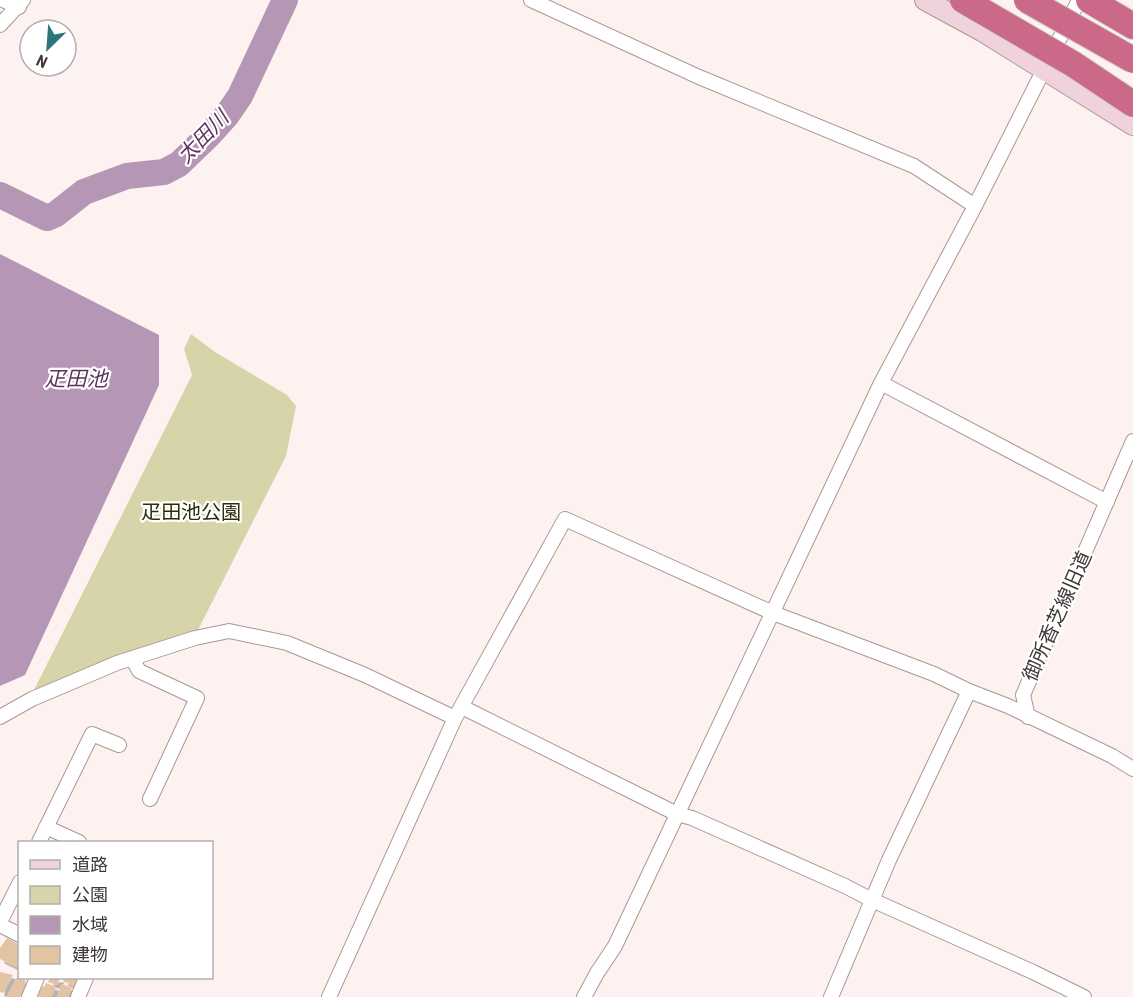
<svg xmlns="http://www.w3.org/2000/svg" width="1133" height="997" font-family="'Roboto Condensed','Noto Sans JP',sans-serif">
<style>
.green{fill:#d8d4aa}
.water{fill:#b596b5}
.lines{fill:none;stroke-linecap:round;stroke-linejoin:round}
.river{stroke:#b596b5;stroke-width:26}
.building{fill:#e2c3a2;filter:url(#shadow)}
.street-casing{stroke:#a99793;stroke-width:16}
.secondary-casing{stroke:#a99793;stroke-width:22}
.highway-casing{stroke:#d5d3d3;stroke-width:28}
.street{stroke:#fff;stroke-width:14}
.secondary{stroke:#efd2db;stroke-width:20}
.highway{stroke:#cb6988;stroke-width:26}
.highway-bridge-casing{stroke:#d5d3d3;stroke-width:28;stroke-linecap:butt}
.highway-bridge{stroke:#cb6988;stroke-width:26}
.labels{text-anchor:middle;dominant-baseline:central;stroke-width:4.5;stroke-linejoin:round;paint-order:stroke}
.park-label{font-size:20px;fill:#312d0a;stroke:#fff}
.street-label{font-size:20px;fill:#3f3836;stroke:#fff}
.water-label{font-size:21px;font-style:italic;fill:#5d335d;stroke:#fff}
</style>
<defs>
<filter id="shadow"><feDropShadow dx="4.5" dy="4.5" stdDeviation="0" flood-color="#0004"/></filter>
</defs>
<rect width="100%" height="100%" fill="#fdf2ef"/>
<path class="green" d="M 191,334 L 215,352 L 287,395 L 296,406 L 286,456 L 197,632 L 34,690 L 192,375 L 184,349 Z"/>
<path class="water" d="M 0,254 L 159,335 L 159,385 L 25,675 L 0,686 Z"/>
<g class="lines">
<path class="river" d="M 0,195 L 47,218 L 56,214 L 84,192 L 127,176 L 164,172 L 179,164 L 208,136 L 227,115 L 240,96 L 285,0"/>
</g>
<path class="building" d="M 7,938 L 20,945 L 20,960 L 16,967 L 0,959 L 0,948 Z
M 0,972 L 13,975 L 3,993 L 0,992 Z
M 17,977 L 26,981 L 20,997 L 7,997 Z
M 50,978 L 60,978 L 57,985 L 48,982 Z
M 65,978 L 78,978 L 79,980 L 76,987 L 63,981 Z
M 46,983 L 56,987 L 51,997 L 38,997 L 42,986 L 44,987 Z
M 62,984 L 72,988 L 68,997 L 57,997 Z"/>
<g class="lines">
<g class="street-casing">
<path id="street" d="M 3,0 L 19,7
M 531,0 L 699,77 L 914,166 L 975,206
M 0,25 L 23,0
M 881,383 L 1107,502
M 132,658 L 139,671 L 197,698 L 150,799
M 462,707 L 677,814 L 692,818 L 845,886 L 872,900 L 1033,972 L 1084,997
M 0,717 L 32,699 L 117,663 L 195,638 L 229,631 L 287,643 L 365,675 L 455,718
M 1028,717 L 1023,695 L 1133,441
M 46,827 L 79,842
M 39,842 L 92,734 L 119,745
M 0,922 L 20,882
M 0,925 L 20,935
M 29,997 L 37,978
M 78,997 L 86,978
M 329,997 L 455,718 L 565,519 L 773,613 L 934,674 L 969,691 L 1008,706 L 1112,756 L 1133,769
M 584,997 L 597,973 L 615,946 L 881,383 L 975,206 L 1079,0
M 831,997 L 889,860 L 969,691"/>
</g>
<g class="secondary-casing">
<path id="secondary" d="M 925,0 L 982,31 L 1133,125"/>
</g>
<g class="highway-casing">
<path id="highway" d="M 1089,0 L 1133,26"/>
</g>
<use href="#street" class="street"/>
<use href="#secondary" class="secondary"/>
<use href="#highway" class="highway"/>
<g class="highway-bridge-casing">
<path id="highway-bridge" d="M 963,0 L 1073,64 L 1133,104
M 1027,0 L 1133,60"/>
</g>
<use href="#highway-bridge" class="highway-bridge"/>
</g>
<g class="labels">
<g class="park-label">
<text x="191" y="512">疋田池公園</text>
</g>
<g class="street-label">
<text transform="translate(1057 616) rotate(-66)">御所香芝線旧道</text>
</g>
<g class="water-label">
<text transform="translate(203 137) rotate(-46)">太田川</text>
<text x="76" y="379">疋田池</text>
</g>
</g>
<rect x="18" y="841" width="195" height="138" fill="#ffffff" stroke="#b2afaf" stroke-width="1.5"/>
<rect x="30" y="860" width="30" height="9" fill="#efd2db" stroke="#b2afaf" stroke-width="1.5"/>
<text x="72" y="871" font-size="18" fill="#3f3836">道路</text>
<rect x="30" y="886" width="30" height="18" fill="#d8d4aa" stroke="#b2afaf" stroke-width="1.5"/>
<text x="72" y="901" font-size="18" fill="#3f3836">公園</text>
<rect x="30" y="916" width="30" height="18" fill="#b596b5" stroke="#b2afaf" stroke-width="1.5"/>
<text x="72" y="931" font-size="18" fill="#3f3836">水域</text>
<rect x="30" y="946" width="30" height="18" fill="#e2c3a2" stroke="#b2afaf" stroke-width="1.5"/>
<text x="72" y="961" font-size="18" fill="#3f3836">建物</text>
<g transform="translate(48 48) rotate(205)"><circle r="28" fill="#ffffff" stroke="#b2afaf" stroke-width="1.5"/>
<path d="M0-4.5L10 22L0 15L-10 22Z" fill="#2c757d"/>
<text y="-9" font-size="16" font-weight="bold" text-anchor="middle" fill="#3f3836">N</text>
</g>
</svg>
